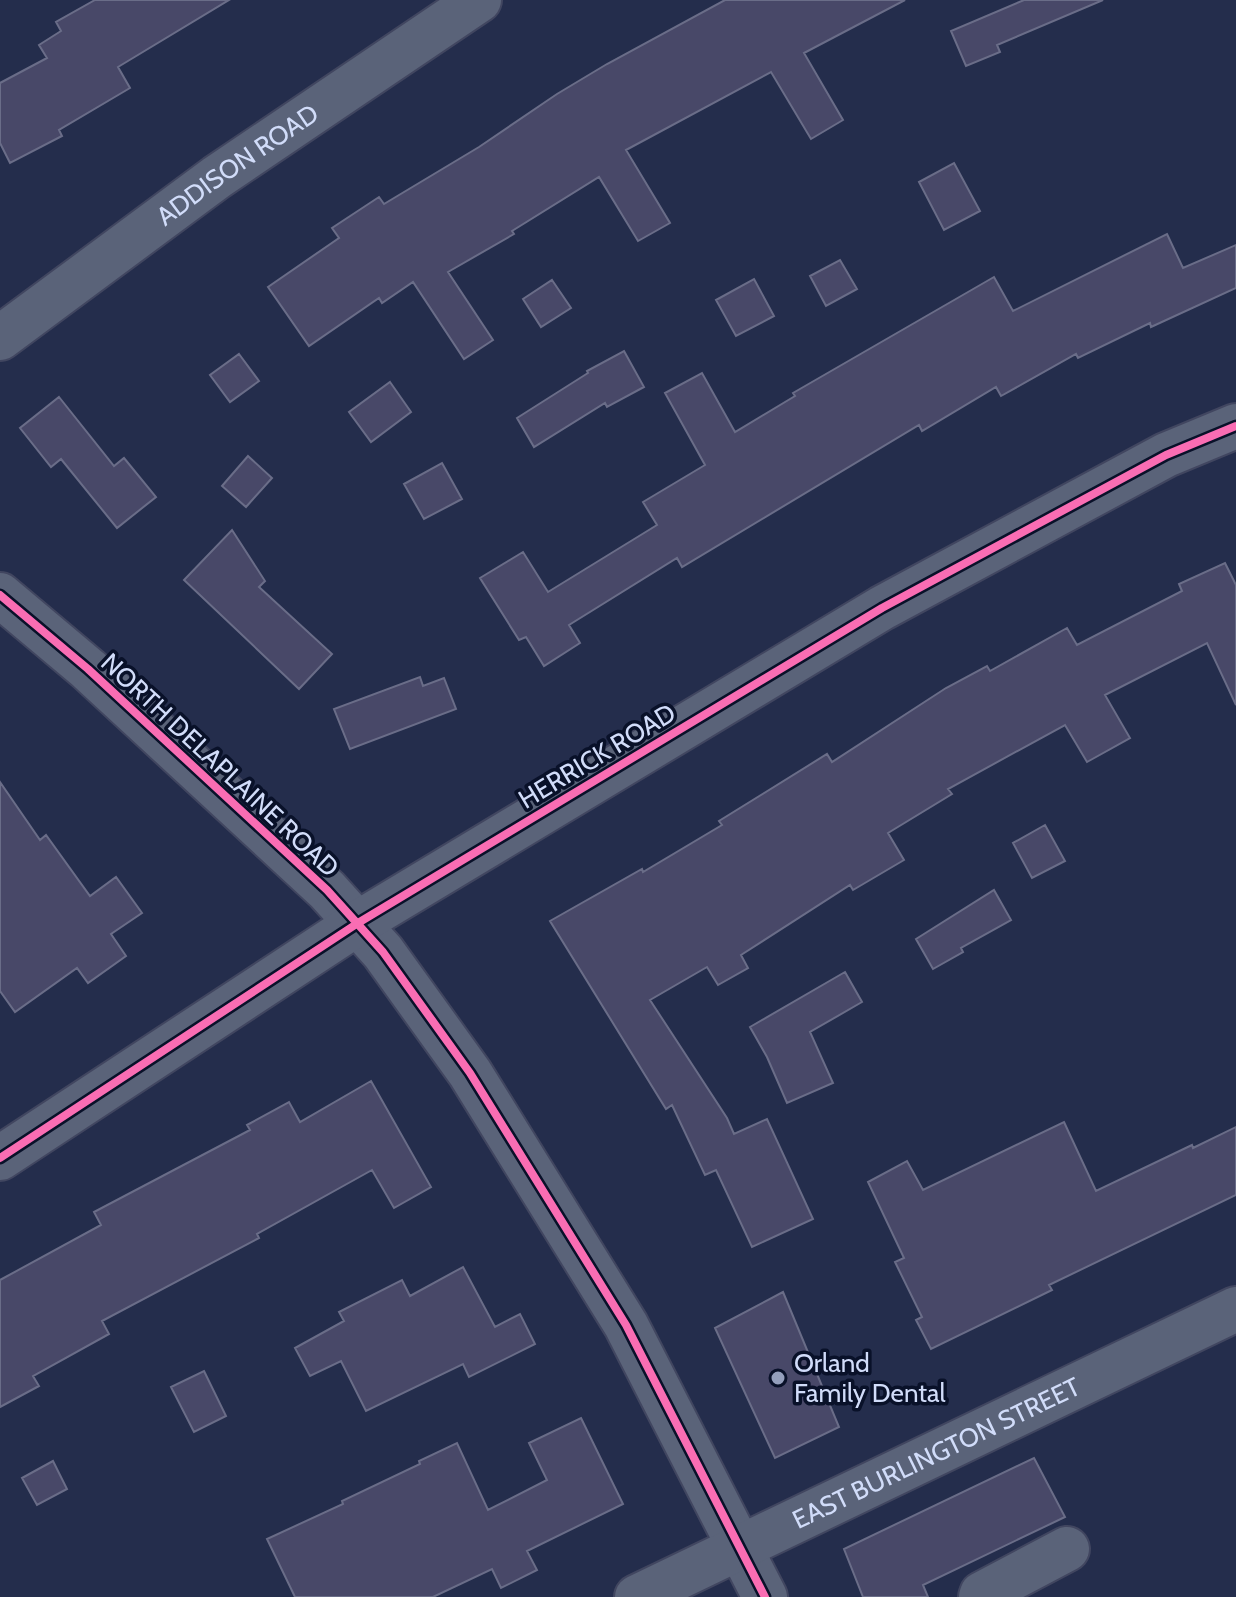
<svg xmlns="http://www.w3.org/2000/svg" width="1236" height="1597" font-family="Cabin,sans-serif">
<style>
.building{fill:#484868;stroke:#6a6d88;stroke-width:2}
.lines{fill:none;stroke-linecap:round;stroke-linejoin:round}
.minor-casing{stroke:#414660;stroke-width:48}
.minor{stroke:#5a6379;stroke-width:44}
.cycleway-casing{stroke:#091129;stroke-width:13}
.cycleway{stroke:#f96db3;stroke-width:8}
.poi-dot{fill:#949fbc;stroke:#091129;stroke-width:3}
.labels{text-anchor:middle;dominant-baseline:central;stroke-width:7;stroke-linejoin:round;paint-order:stroke}
.street-label{font-size:26px;fill:#d1dcf9;stroke:#091129}
.poi-label{font-size:26px;fill:#d1dcf9;stroke:#091129;text-anchor:start}
</style>
<rect width="100%" height="100%" fill="#242d4c"/>
<path class="building" d="M 95,0 L 229,0 L 118,67 L 130,88 L 59,130 L 62,136 L 10,163 L 0,143 L 0,83 L 47,58 L 39,45 L 61,31 L 56,22 Z
M 725,0 L 905,0 L 804,53 L 843,120 L 811,139 L 771,72 L 626,150 L 670,223 L 638,241 L 599,177 L 512,231 L 514,234 L 448,272 L 493,340 L 464,359 L 413,282 L 382,303 L 379,298 L 309,346 L 268,287 L 339,238 L 332,228 L 379,197 L 384,204 L 479,147 L 557,94 L 607,64 Z
M 1024,0 L 1103,0 L 997,45 L 1000,52 L 966,66 L 951,31 Z
M 954,163 L 980,211 L 944,230 L 919,182 Z
M 1167,234 L 1183,268 L 1236,245 L 1236,288 L 1151,327 L 1150,323 L 1078,358 L 1076,354 L 1001,396 L 996,387 L 922,431 L 919,425 L 682,567 L 677,558 L 569,625 L 580,643 L 544,666 L 526,637 L 519,640 L 480,578 L 523,552 L 548,592 L 657,525 L 643,502 L 705,465 L 665,393 L 702,373 L 735,432 L 795,396 L 793,393 L 994,277 L 1013,311 Z
M 840,260 L 857,289 L 826,306 L 810,276 Z
M 754,279 L 774,316 L 736,336 L 716,300 Z
M 552,280 L 571,308 L 541,327 L 523,299 Z
M 624,351 L 644,387 L 607,407 L 605,403 L 534,447 L 517,418 L 588,373 L 587,371 Z
M 239,354 L 259,381 L 230,402 L 210,375 Z
M 390,382 L 411,412 L 371,442 L 349,412 Z
M 59,397 L 114,466 L 124,458 L 156,497 L 117,528 L 61,459 L 51,467 L 20,428 Z
M 248,456 L 272,478 L 246,507 L 222,486 Z
M 442,463 L 462,499 L 424,519 L 404,484 Z
M 232,530 L 265,581 L 259,587 L 332,654 L 299,689 L 184,580 Z
M 1225,563 L 1236,585 L 1236,705 L 1207,643 L 1105,695 L 1130,738 L 1087,762 L 1065,725 L 948,789 L 952,794 L 888,833 L 904,860 L 853,890 L 850,885 L 741,955 L 748,968 L 718,985 L 707,967 L 650,1000 L 727,1118 L 734,1134 L 767,1119 L 813,1219 L 752,1247 L 716,1170 L 705,1175 L 672,1105 L 666,1109 L 550,921 L 642,869 L 643,872 L 722,825 L 719,821 L 827,754 L 832,762 L 946,688 L 987,666 L 990,671 L 1067,628 L 1077,645 L 1182,591 L 1179,584 Z
M 420,677 L 423,686 L 444,678 L 456,709 L 350,749 L 334,709 Z
M 0,782 L 40,840 L 46,835 L 90,896 L 116,877 L 142,913 L 111,934 L 126,956 L 88,983 L 77,968 L 15,1012 L 0,991 Z
M 1045,825 L 1065,861 L 1032,878 L 1013,843 Z
M 994,890 L 1011,920 L 961,948 L 963,952 L 933,969 L 916,939 Z
M 845,972 L 862,1002 L 810,1032 L 833,1083 L 787,1103 L 767,1057 L 750,1027 Z
M 371,1081 L 431,1187 L 394,1208 L 372,1170 L 257,1234 L 259,1238 L 102,1321 L 109,1334 L 33,1376 L 39,1386 L 0,1407 L 0,1280 L 101,1225 L 94,1212 L 250,1130 L 247,1125 L 289,1102 L 300,1122 Z
M 1064,1122 L 1096,1191 L 1192,1145 L 1193,1148 L 1236,1127 L 1236,1195 L 1049,1285 L 1052,1290 L 931,1349 L 916,1320 L 922,1317 L 895,1262 L 904,1258 L 868,1182 L 907,1161 L 923,1190 Z
M 463,1267 L 495,1327 L 520,1314 L 535,1344 L 469,1377 L 463,1364 L 366,1411 L 341,1361 L 310,1376 L 295,1348 L 344,1321 L 339,1312 L 402,1280 L 410,1296 Z
M 783,1292 L 839,1427 L 775,1458 L 715,1328 Z
M 204,1371 L 226,1416 L 194,1432 L 171,1387 Z
M 581,1418 L 623,1504 L 527,1551 L 537,1570 L 501,1588 L 492,1569 L 433,1597 L 295,1597 L 267,1539 L 343,1504 L 342,1501 L 420,1464 L 419,1461 L 457,1443 L 488,1510 L 547,1480 L 529,1443 Z
M 1034,1458 L 1065,1517 L 923,1585 L 928,1597 L 863,1597 L 844,1549 Z
M 53,1461 L 67,1489 L 37,1505 L 22,1478 Z"/>
<g class="lines">
<g class="minor-casing">
<g id="minor">
<path id="s1" d="M 0,338 L 217,177 L 479,0"/>
<path d="M 0,595 L 88,669 L 327,890 L 383,952 L 470,1073 L 626,1325 L 765,1597"/>
<path d="M 0,1158 L 358,923 L 882,608 L 1166,455 L 1236,426"/>
<path id="s2" d="M 637,1597 L 1236,1309"/>
<path d="M 981,1597 L 982,1594 L 1067,1549"/>
</g>
</g>
<use href="#minor" class="minor"/>
<g class="cycleway-casing">
<path id="cycleway" d="M 0,595 L 88,669 L 327,890 L 383,952 L 470,1073 L 626,1325 L 765,1597
M 0,1158 L 358,923 L 882,608 L 1166,455 L 1236,426"/>
</g>
<use href="#cycleway" class="cycleway"/>
</g>
<circle class="poi-dot" cx="778" cy="1378" r="8"/>
<g class="labels">
<g class="street-label">
<text stroke="none"><textPath href="#s1" startOffset="294">ADDISON ROAD</textPath></text>
<text transform="translate(597 756) rotate(-31)">HERRICK ROAD</text>
<text transform="translate(220 765) rotate(43)">NORTH DELAPLAINE ROAD</text>
<text stroke="none"><textPath href="#s2" startOffset="332">EAST BURLINGTON STREET</textPath></text>
</g>
<g class="poi-label">
<text x="794" y="1363">Orland<tspan x="794" dy="30">Family Dental</tspan></text>
</g>
</g>
</svg>
